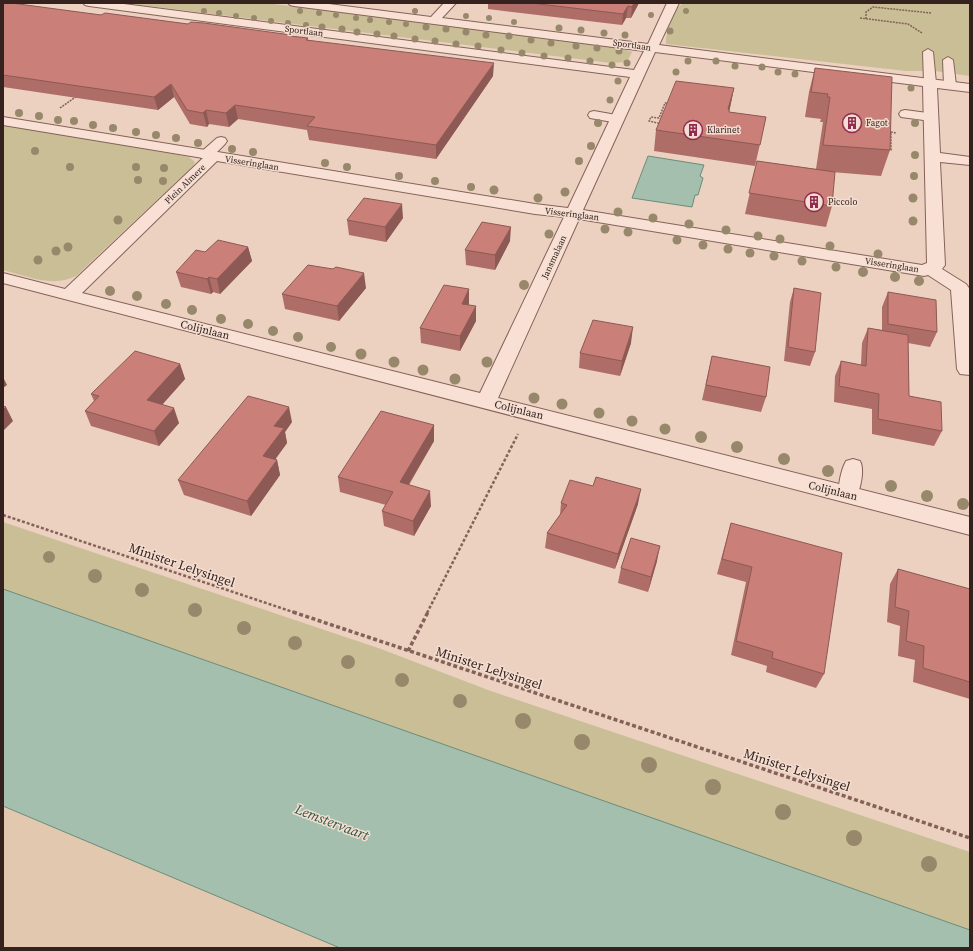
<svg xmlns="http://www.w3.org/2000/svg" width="973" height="951" font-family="'Source Serif 4',serif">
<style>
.farmland{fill:#e2c8af}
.green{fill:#cabe96}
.water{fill:#a4bfae;stroke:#6b8c79}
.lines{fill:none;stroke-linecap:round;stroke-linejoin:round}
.service-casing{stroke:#856259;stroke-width:2}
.minor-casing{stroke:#856259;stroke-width:2}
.path-far2{stroke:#856259;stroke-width:1.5;stroke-dasharray:2 1;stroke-linecap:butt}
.path-far1{stroke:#856259;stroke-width:2.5;stroke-dasharray:3 2;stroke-linecap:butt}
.path{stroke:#856259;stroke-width:3.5;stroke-dasharray:4 2.5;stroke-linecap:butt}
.service{fill:#f8e1d4;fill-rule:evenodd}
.minor{fill:#f8e1d4;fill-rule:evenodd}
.tree{fill:#97886b}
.wall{fill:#ae6d67}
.shaded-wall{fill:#8d5954}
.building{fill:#ca7f78;stroke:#8d5954}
.labels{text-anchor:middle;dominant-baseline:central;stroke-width:3;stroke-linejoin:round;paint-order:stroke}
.far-street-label{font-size:9px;fill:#35211d;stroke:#f4ded1}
.far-poi-label{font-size:9px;fill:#35211d;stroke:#f4ded1;text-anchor:start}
.street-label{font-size:11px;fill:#35211d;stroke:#f4ded1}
.near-street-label{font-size:13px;fill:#35211d;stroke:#f4ded1}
.near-water-label{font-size:14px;font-style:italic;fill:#2d5545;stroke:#f4ded1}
</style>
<rect width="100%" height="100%" fill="#ecd1c1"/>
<path class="farmland" d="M 3,806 L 340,948 L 3,948 Z"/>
<path class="green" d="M 124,3 L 266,3 L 619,47 L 632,52 L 627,62 L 611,63 Z
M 684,3 L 970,3 L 970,76 L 935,71 L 906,71 L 666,44 C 665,33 674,7 684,3 Z
M 3,125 L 180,155 L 189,157 L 195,162 L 193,166 L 76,276 C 53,288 26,276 3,270 Z
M 3,522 L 381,649 L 488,690 L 970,852 L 970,930 L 3,589 Z"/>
<path class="water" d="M 648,156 L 704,165 L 700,176 L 703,178 L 698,195 L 695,195 L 692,207 L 632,198 Z
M 3,589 L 970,930 L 970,948 L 340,948 L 3,806 Z"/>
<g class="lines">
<g class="service-casing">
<path id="service" d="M 928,49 L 933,52 L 936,83 L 934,85 L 926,85 L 924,83 L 923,52 Z
M 948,57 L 953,60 L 956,85 L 954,87 L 946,87 L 944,85 L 943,60 Z
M 905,110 L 935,114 L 937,117 L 935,120 L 931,121 L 901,117 L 899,114 L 901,111 Z
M 594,111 L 622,116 L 624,119 L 622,122 L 618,123 L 590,118 L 588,115 L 590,112 Z
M 221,137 L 225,138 L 227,141 L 225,144 L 211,158 L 201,158 L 200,155 L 201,152 L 217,138 Z
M 853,459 L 860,461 C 865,470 860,491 855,500 L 848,502 L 841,500 C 836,491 841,470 846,461 Z"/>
</g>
<g class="minor-casing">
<path id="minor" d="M 83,3 L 116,3 L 634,70 L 644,51 L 294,6 L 290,5 L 288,3 L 321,3 L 431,17 L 444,3 L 456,3 L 442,18 L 648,44 L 667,3 L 679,3 L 659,45 L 970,84 L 970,92 L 937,88 L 940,153 L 970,157 L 970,165 L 940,162 L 945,265 L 942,269 L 966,284 L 969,288 L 970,375 L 960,374 L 957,369 L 951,290 L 928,275 L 924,276 L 579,219 L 498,398 L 970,517 L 970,535 L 3,283 L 3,273 L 65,289 L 203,158 L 3,125 L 3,117 L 535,204 L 568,208 L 630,77 L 89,6 L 85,5 ZM 655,52 L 923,86 L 927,263 L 922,265 L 583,210 ZM 217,161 L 535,214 L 564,217 L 480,393 L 82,293 Z"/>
</g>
<path class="path-far2" d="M 860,18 L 908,24 L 922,33
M 866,19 L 866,12 L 873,7 L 931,13
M 60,108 L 77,96
M 662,124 L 649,121 L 651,117 L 659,118 L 665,103 L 669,104
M 888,149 L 891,150 L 891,132 L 896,133"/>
<path class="path-far1" d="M 3,515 L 296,613
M 427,613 L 518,434"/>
<path class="path" d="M 293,612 L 970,838
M 408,651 L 428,612"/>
<use href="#service" class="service"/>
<use href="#minor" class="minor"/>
</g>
<g class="tree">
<circle cx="204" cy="11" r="3"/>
<circle cx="300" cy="11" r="3"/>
<circle cx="415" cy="11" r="3"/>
<circle cx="686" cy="11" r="3"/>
<circle cx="219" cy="13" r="3"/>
<circle cx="319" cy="13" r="3"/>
<circle cx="336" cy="15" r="3"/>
<circle cx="651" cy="15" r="3"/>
<circle cx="236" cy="16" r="3"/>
<circle cx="466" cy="16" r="3"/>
<circle cx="254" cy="18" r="3"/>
<circle cx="356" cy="18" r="3"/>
<circle cx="489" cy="18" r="3"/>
<circle cx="370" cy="20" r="3"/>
<circle cx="271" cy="21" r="3"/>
<circle cx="389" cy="22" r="3"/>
<circle cx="514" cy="22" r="3"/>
<circle cx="288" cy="23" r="3"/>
<circle cx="406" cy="24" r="3"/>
<circle cx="306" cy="25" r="3"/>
<circle cx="322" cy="27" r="3.5"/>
<circle cx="426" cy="27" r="3.5"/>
<circle cx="559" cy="28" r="3.5"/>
<circle cx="342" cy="29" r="3.5"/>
<circle cx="446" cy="29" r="3.5"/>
<circle cx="581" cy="30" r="3.5"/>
<circle cx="670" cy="31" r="3.5"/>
<circle cx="357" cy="32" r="3.5"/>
<circle cx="466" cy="32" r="3.5"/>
<circle cx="604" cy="33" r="3.5"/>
<circle cx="377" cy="34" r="3.5"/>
<circle cx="486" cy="35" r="3.5"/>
<circle cx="625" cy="35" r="3.5"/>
<circle cx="394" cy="36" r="3.5"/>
<circle cx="509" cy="36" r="3.5"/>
<circle cx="415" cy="39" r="3.5"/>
<circle cx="531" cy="40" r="3.5"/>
<circle cx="435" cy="41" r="3.5"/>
<circle cx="551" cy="43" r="3.5"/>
<circle cx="456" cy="44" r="3.5"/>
<circle cx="478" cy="46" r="3.5"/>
<circle cx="576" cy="46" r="3.5"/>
<circle cx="597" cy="48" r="3.5"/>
<circle cx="501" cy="50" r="3.5"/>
<circle cx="619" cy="51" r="3.5"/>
<circle cx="522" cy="53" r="3.5"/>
<circle cx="544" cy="56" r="3.5"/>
<circle cx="568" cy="58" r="3.5"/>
<circle cx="590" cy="61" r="3.5"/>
<circle cx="688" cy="61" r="3.5"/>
<circle cx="716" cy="61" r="3.5"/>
<circle cx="627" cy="63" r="3.5"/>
<circle cx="612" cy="65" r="3.5"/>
<circle cx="735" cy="66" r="3.5"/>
<circle cx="762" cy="67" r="3.5"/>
<circle cx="676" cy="72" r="3.5"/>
<circle cx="778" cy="72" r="3.5"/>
<circle cx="795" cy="74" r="3.5"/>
<circle cx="618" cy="81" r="3.5"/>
<circle cx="911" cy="88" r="3.5"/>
<circle cx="610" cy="100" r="3.5"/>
<circle cx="19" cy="113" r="4"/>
<circle cx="39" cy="116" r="4"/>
<circle cx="58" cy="120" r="4"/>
<circle cx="74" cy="121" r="4"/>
<circle cx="598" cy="123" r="4"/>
<circle cx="915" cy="123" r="4"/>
<circle cx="93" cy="125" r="4"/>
<circle cx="113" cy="128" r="4"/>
<circle cx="136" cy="132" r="4"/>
<circle cx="156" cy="135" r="4"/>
<circle cx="176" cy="138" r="4"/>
<circle cx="198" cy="143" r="4"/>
<circle cx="591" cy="146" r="4"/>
<circle cx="232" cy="149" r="4"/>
<circle cx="35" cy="151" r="4"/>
<circle cx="253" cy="152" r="4"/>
<circle cx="915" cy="155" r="4"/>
<circle cx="579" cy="161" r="4"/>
<circle cx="325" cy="163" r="4"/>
<circle cx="70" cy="167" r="4"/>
<circle cx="136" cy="167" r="4"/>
<circle cx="347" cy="167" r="4"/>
<circle cx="164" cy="168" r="4"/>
<circle cx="399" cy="176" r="4"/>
<circle cx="914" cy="176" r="4"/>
<circle cx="138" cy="180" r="4"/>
<circle cx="163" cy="181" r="4"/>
<circle cx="435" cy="181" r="4"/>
<circle cx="471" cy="187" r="4"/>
<circle cx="494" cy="190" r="4.5"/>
<circle cx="565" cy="192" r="4.5"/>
<circle cx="538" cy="198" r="4.5"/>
<circle cx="913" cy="198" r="4.5"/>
<circle cx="618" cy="212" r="4.5"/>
<circle cx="653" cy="218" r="4.5"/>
<circle cx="118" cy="220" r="4.5"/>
<circle cx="913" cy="221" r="4.5"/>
<circle cx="689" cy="224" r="4.5"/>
<circle cx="605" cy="229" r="4.5"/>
<circle cx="726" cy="230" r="4.5"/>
<circle cx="628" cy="232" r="4.5"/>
<circle cx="549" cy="234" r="4.5"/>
<circle cx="758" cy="236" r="4.5"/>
<circle cx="780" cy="239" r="4.5"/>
<circle cx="677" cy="240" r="4.5"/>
<circle cx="703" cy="245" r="4.5"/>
<circle cx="830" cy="246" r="4.5"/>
<circle cx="68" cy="247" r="4.5"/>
<circle cx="728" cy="249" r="4.5"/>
<circle cx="56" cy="251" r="4.5"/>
<circle cx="750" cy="253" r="4.5"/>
<circle cx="878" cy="254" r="4.5"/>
<circle cx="774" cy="256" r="4.5"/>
<circle cx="38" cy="260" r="4.5"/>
<circle cx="802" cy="261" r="4.5"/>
<circle cx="836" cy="267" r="4.5"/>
<circle cx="863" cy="272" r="5"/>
<circle cx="895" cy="277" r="5"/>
<circle cx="919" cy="281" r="5"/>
<circle cx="524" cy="285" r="5"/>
<circle cx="110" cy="291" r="5"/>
<circle cx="137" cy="296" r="5"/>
<circle cx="166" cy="304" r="5"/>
<circle cx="192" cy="310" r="5"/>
<circle cx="221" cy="319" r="5"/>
<circle cx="248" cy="324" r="5"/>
<circle cx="273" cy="331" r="5"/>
<circle cx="298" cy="337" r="5"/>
<circle cx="331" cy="347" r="5"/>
<circle cx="361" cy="354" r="5.5"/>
<circle cx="394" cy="362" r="5.5"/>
<circle cx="487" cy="362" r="5.5"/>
<circle cx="423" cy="370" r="5.5"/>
<circle cx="455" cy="379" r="5.5"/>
<circle cx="534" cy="398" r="5.5"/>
<circle cx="562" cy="404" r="5.5"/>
<circle cx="599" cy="413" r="5.5"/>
<circle cx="632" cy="421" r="5.5"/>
<circle cx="665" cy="429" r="5.5"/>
<circle cx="701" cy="437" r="6"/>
<circle cx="737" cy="447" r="6"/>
<circle cx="784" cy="459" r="6"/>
<circle cx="828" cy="471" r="6"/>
<circle cx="891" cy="486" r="6"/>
<circle cx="927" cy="496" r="6"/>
<circle cx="963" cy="504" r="6"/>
<circle cx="49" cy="557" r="6"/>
<circle cx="95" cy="576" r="7"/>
<circle cx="142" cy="590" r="7"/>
<circle cx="195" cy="610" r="7"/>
<circle cx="244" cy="628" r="7"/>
<circle cx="295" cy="643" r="7"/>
<circle cx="348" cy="662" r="7"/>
<circle cx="402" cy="680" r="7"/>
<circle cx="460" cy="701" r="7"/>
<circle cx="523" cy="721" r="8"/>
<circle cx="582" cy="742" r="8"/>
<circle cx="649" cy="765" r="8"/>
<circle cx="713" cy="787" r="8"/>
<circle cx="783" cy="812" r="8"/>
<circle cx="854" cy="838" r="8"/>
<circle cx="929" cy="864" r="8"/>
</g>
<path class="wall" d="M 3,3 L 101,15 L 291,35 L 291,36 L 308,38 L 308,40 L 493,76 L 436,159 L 309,140 L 307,130 L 238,119 L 229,127 L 209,124 L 207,127 L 190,124 L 174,97 L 158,110 L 3,87 Z
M 488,3 L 639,3 L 631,18 L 626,18 L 622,25 L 488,9 Z
M 815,68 L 890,150 L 881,176 L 831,172 L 832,206 L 826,227 L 745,214 L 757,161 L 816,169 L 823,122 L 820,122 L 821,119 L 805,117 L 809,92 Z
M 734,88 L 729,112 L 766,117 L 755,166 L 654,151 L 656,130 Z
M 403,218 L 386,242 L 349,235 L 347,220 Z
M 510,241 L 495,270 L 466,265 L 465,250 Z
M 248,247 L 252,261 L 220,294 L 213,292 L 211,294 L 181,287 L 176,272 L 205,252 Z
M 366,288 L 339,321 L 285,309 L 282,294 Z
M 794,288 L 815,352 L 810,366 L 784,361 L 790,302 Z
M 469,289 L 469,305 L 476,321 L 460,351 L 421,343 L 420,328 Z
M 888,292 L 937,332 L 930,347 L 908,343 L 909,396 L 942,431 L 934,446 L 872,434 L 872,409 L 834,402 L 835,376 L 841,361 L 861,365 L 862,343 L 868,328 L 882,330 L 882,307 Z
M 631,343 L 620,376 L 579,368 L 580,353 Z
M 712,356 L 766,397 L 761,412 L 702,400 Z
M 180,364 L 185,379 L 162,405 L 179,423 L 159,446 L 91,426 L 85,411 L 94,401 L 91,394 Z
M 292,422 L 285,432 L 287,443 L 275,459 L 277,460 L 280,475 L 251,516 L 184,495 L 178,480 Z
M 434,425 L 434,441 L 409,485 L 431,506 L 414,536 L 384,526 L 382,511 L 386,505 L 340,492 L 338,477 Z
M 561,503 L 638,504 L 615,569 L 545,548 L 547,533 L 560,515 Z
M 731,523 L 824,674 L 816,688 L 766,672 L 767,666 L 731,655 L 746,582 L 717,574 Z
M 657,561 L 648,592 L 618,583 L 621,568 Z
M 898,569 L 970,589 L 970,699 L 913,682 L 915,660 L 898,656 L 900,626 L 887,622 L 890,584 Z"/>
<path class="shaded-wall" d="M 634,3 L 639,3 L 631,18 L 632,7 Z
M 628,6 L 626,18 L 622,25 L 623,14 Z
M 494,63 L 493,76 L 436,159 L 436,145 Z
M 171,84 L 174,97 L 158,110 L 154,97 Z
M 734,88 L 730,108 L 724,129 L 728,109 Z
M 235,105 L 238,119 L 229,127 L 226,113 Z
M 206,110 L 209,124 L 207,127 L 203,113 Z
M 402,204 L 403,218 L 386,242 L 385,227 Z
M 511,227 L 510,241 L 495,270 L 495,255 Z
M 248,247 L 252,261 L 220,294 L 217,279 Z
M 364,273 L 366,288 L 339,321 L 337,306 Z
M 209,277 L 213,292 L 211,294 L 207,279 Z
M 469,289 L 469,304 L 462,319 L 462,304 Z
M 476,306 L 476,321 L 460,351 L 460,336 Z
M 633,327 L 631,343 L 620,376 L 622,361 Z
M 180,364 L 185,379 L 152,416 L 147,400 Z
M 3,377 L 7,385 L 3,388 Z
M 6,407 L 13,421 L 3,431 L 3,410 Z
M 289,407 L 292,422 L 285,432 L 287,443 L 267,471 L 263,456 L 274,426 Z
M 174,408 L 179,423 L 159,446 L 154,431 Z
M 434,425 L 434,441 L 401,497 L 400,482 Z
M 277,460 L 280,475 L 251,516 L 247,501 Z
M 641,489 L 638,504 L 615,569 L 618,554 Z
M 430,491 L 431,506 L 414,536 L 413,521 Z
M 660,546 L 657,561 L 648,592 L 651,577 Z"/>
<path class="building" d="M 3,3 L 11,3 L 101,15 L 105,13 L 188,24 L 191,22 L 204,23 L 291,35 L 290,36 L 308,38 L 306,40 L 494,63 L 436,145 L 307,126 L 315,117 L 235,105 L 226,113 L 206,110 L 203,113 L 187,110 L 171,84 L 154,97 L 3,75 Z
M 531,3 L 634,3 L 632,7 L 628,6 L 623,14 Z
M 815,68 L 892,77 L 890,150 L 823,145 L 830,97 L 827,97 L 828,94 L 811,92 Z
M 676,81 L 734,88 L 728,109 L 729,109 L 729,112 L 766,117 L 760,145 L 656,130 Z
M 757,161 L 835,172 L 832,206 L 749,193 Z
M 364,198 L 402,204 L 385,227 L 347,220 Z
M 482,222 L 511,227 L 495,255 L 465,250 Z
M 218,240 L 248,247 L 217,279 L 209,277 L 207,279 L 176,272 L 196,250 L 205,252 Z
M 308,265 L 333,269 L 336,267 L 364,273 L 337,306 L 282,294 Z
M 444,285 L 469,289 L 462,304 L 476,306 L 460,336 L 420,328 Z
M 794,288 L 821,293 L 815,352 L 788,347 Z
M 888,292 L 936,300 L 937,332 L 888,324 Z
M 593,320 L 633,327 L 622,361 L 580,353 Z
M 868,328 L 908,335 L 909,396 L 941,402 L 942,431 L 878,419 L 879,394 L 839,386 L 841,361 L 866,366 Z
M 135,351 L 180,364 L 147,400 L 174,408 L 154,431 L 85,411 L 99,396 L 91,394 Z
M 712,356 L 770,367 L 766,397 L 706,385 Z
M 248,396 L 289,407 L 274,426 L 284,428 L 263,456 L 277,460 L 247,501 L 178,480 Z
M 3,406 L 6,407 L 3,410 Z
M 381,411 L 434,425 L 400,482 L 430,491 L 413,521 L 382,511 L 393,492 L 338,477 Z
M 596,477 L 641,489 L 618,554 L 547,533 L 567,505 L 561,503 L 570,480 L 593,486 Z
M 731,523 L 842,553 L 824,674 L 772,658 L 773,652 L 736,641 L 752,567 L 722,559 Z
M 631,538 L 660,546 L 651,577 L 621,568 Z
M 898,569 L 970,589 L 970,682 L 923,668 L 924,646 L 906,641 L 909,611 L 895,607 Z"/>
<defs>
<g id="building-ring" transform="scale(1)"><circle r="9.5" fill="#f4ded1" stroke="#922b4f" stroke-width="1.5"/><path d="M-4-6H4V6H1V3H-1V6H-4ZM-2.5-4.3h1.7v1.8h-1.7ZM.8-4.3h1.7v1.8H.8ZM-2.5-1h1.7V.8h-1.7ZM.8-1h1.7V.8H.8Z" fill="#922b4f"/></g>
</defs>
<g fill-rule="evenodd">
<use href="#building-ring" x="852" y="123"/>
<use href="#building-ring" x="693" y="130"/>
<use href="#building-ring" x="814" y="202"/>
</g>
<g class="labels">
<g class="far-street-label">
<text transform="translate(304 31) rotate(7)">Sportlaan</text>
<text transform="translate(632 45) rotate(8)">Sportlaan</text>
<text transform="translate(252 163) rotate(9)">Visseringlaan</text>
<text transform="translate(185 184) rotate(-44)">Plein Almere</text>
<text transform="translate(572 214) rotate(7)">Visseringlaan</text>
<text transform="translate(554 257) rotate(-65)">Jansmalaan</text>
<text transform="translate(892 265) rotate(9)">Visseringlaan</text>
</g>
<g class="far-poi-label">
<text x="866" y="123">Fagot</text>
<text x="707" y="130">Klarinet</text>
<text x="828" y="202">Piccolo</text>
</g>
<g class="street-label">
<text transform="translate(205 330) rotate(14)">Colijnlaan</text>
<text transform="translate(519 410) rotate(14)">Colijnlaan</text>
<text transform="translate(833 491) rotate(14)">Colijnlaan</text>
</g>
<g class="near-street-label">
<text transform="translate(182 565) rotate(19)">Minister Lelysingel</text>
<text transform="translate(489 668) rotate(18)">Minister Lelysingel</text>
<text transform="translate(797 770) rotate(18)">Minister Lelysingel</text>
</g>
<g class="near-water-label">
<text transform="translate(332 822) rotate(21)">Lemstervaart</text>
</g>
</g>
<rect width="973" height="951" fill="none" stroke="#35211d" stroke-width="8"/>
</svg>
